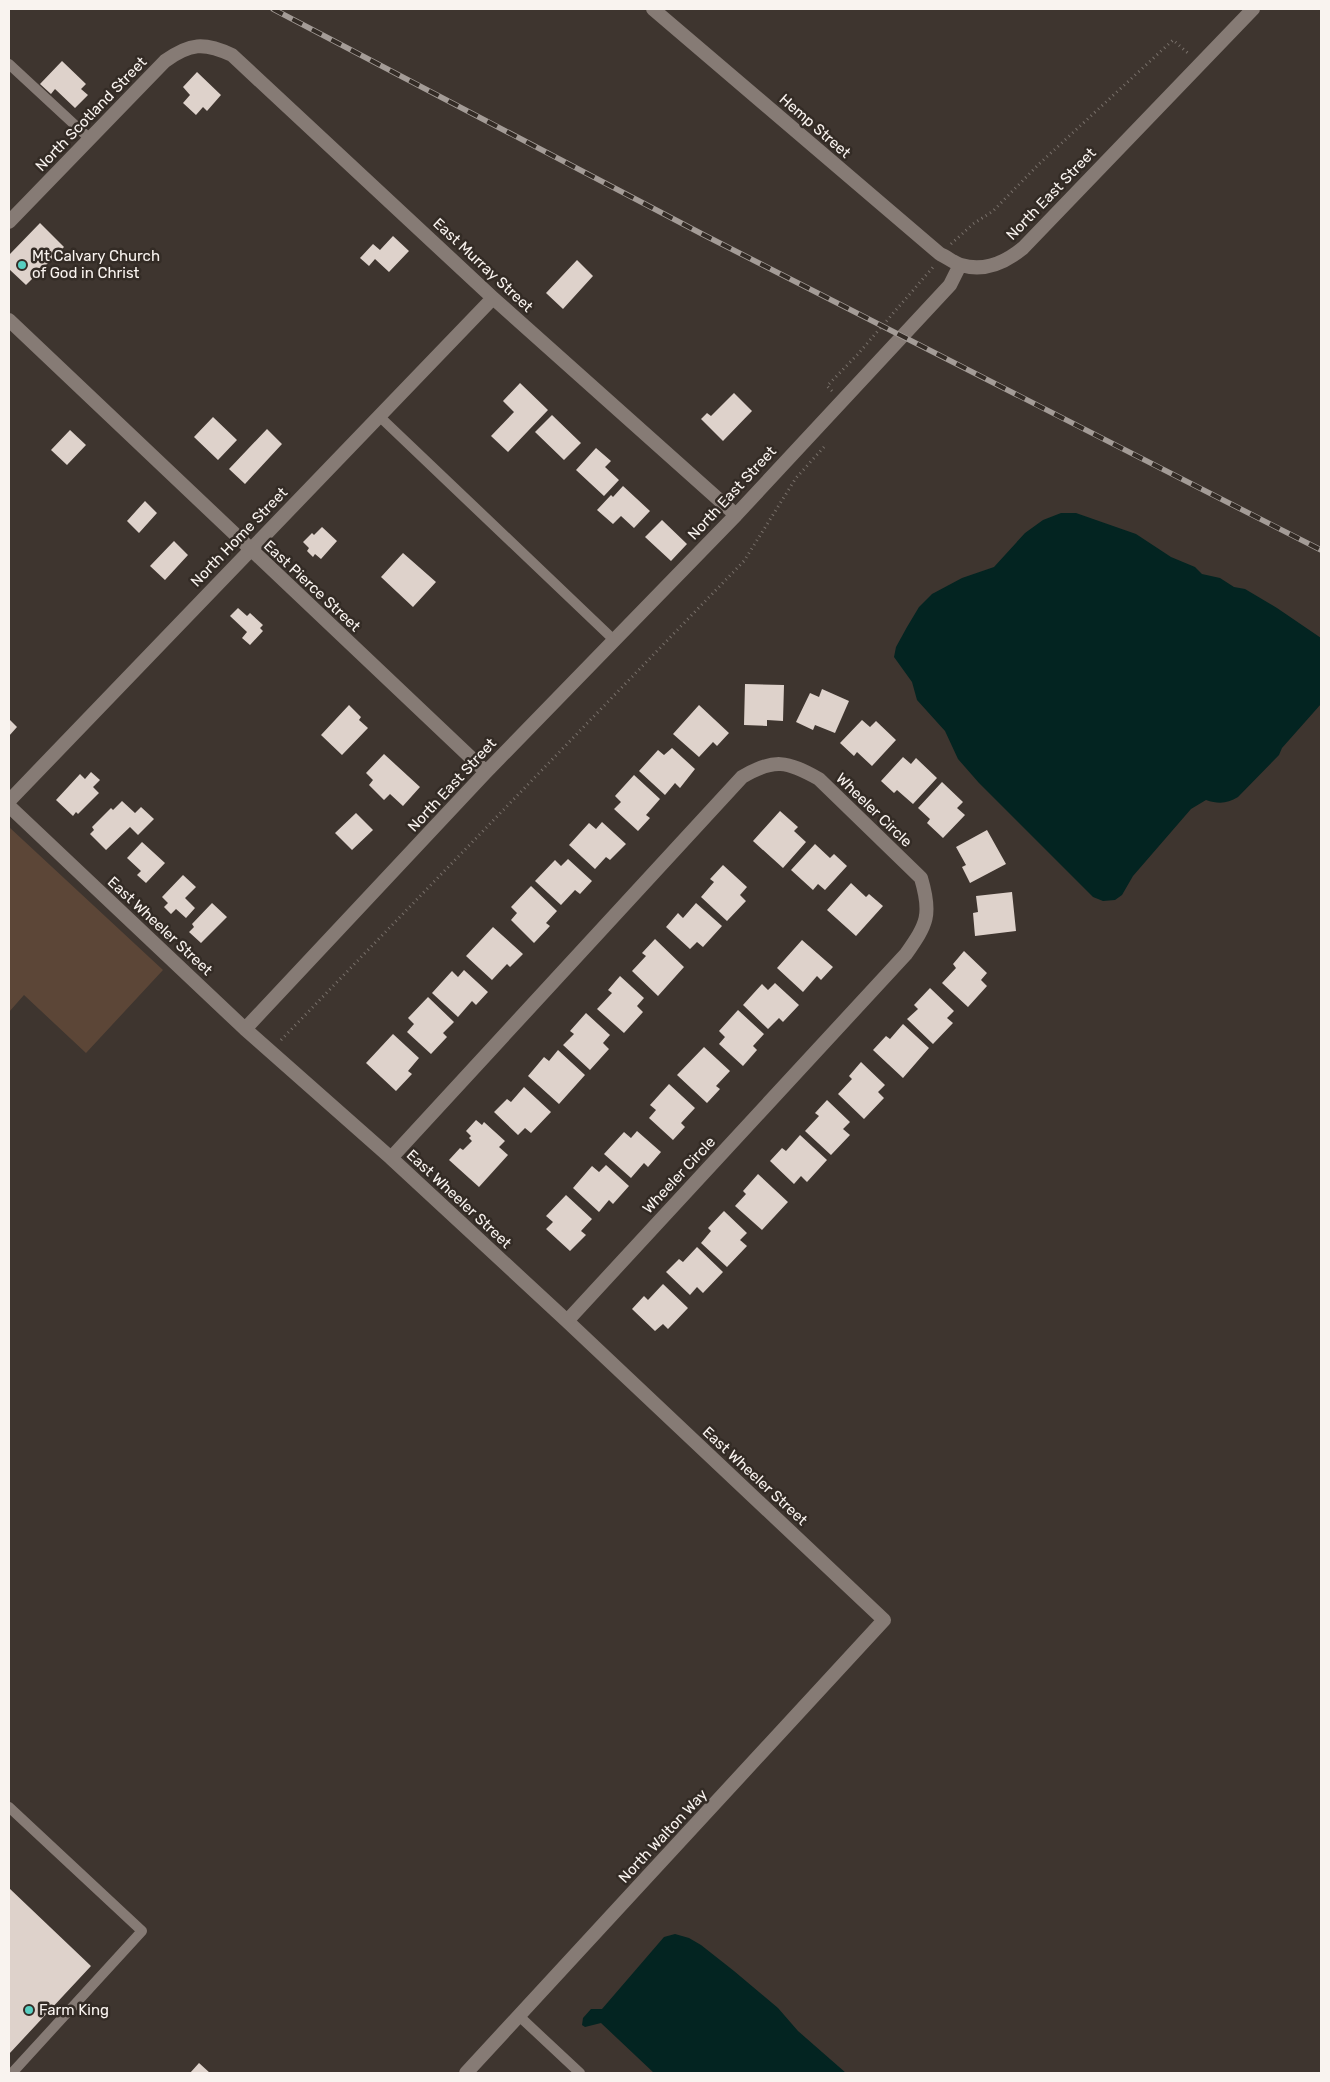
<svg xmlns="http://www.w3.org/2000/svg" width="1330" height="2082" font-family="Rubik,sans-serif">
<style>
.green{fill:#5c4637}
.water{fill:#032421}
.building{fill:#ded2cb}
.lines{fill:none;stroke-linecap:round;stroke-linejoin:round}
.path{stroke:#79716b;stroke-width:3;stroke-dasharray:1 4;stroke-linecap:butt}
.service{stroke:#867b75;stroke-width:10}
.minor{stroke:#867b75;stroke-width:14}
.rail-casing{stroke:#a49c97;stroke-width:5.5}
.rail{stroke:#332b25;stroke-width:4;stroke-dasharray:11;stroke-linecap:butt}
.poi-dot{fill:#57cec1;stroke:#332b25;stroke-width:2}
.labels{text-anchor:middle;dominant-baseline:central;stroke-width:5;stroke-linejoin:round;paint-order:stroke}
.street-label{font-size:15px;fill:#f9f3ef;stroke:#332b25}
.poi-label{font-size:15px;fill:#f9f3ef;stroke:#332b25;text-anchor:start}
</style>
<rect width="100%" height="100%" fill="#3e352f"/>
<path class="green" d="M 9,827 L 163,970 L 86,1053 L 24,995 L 9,1012 Z"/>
<path class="water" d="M 1061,513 L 1076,513 L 1136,534 L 1171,557 L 1195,567 L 1202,574 L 1220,578 L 1234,587 L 1245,589 L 1277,608 L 1321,638 L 1321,704 L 1282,748 L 1279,755 L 1238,797 C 1227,804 1218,804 1206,800 L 1191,809 L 1133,876 L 1122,895 L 1115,900 L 1103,901 L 1093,897 L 979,783 L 958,759 L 945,731 L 917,700 L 912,682 L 894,657 L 896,647 L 907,627 L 919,607 L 932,594 L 962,578 L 994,567 L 1025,533 L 1043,520 Z
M 675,1934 L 689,1938 L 701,1945 L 734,1971 L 778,2008 L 798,2031 L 846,2073 L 654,2073 L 601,2023 L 585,2027 L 582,2025 L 583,2018 L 591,2009 L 602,2009 L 664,1937 Z"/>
<path class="building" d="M 62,61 L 86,84 L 81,89 L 88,95 L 75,108 L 55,89 L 51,94 L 40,84 Z
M 197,72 L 221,95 L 207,111 L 203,107 L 196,115 L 183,103 L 190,95 L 183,87 Z
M 40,223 L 64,247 L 26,285 L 9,269 L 9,255 Z
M 393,236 L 409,251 L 389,272 L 375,259 L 369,266 L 360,258 L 373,244 L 380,250 Z
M 577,260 L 593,276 L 563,309 L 546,293 Z
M 520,383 L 548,410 L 508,452 L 491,436 L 514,412 L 503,401 Z
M 734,393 L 752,411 L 723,441 L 701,419 L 707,413 L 711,416 Z
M 552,415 L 581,443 L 564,460 L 535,432 Z
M 213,417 L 237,440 L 218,460 L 194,437 Z
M 267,429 L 282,444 L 245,484 L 229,469 Z
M 70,430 L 86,445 L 67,465 L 51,450 Z
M 596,448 L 611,461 L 605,467 L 619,480 L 604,496 L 576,470 Z
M 623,486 L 650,511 L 634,528 L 621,516 L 613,524 L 597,510 L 611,495 L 613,497 Z
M 145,501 L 157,513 L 139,533 L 127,521 Z
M 662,520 L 687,544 L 671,561 L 645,537 Z
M 322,527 L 337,541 L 321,559 L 315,554 L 313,557 L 307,551 L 309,548 L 303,542 L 312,533 L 314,535 Z
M 174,541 L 188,555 L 165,580 L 150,566 Z
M 403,553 L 436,582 L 413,607 L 381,577 Z
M 238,608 L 247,616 L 250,613 L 263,625 L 260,628 L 263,631 L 250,645 L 242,638 L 247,632 L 230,616 Z
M 745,684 L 784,685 L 783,721 L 767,720 L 767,726 L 744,725 Z
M 822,689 L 849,701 L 835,733 L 815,725 L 813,730 L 796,722 L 810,693 L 819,697 Z
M 349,705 L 361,717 L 359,720 L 368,728 L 342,755 L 321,735 Z
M 699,705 L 729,733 L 717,746 L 713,742 L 699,757 L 673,734 Z
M 9,719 L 17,727 L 9,736 Z
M 862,720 L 870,727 L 876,721 L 896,740 L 872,766 L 857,752 L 854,756 L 840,743 Z
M 672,748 L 695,769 L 680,788 L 675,783 L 665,795 L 639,771 L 658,750 L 664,755 Z
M 384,754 L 420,787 L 403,806 L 390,794 L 384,800 L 369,785 L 373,780 L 366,773 Z
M 903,757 L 911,764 L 916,758 L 937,778 L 913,804 L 897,790 L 894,793 L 881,781 Z
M 91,772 L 100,780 L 93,787 L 99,793 L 78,814 L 76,812 L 73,816 L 56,800 L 80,774 L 85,779 Z
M 634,775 L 660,799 L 646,815 L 650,818 L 638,831 L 614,809 L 621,802 L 615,796 Z
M 942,782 L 963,802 L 957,808 L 965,815 L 943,838 L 927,823 L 930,819 L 918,808 Z
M 122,801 L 135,813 L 141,807 L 154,819 L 138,835 L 130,827 L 106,850 L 90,834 L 94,830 L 92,827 L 111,808 L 113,810 Z
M 780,811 L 798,827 L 794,831 L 806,842 L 783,868 L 753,841 Z
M 356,813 L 373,830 L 352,850 L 335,833 Z
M 602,822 L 626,844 L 610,860 L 606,857 L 595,869 L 569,845 L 589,823 L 596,829 Z
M 987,830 L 1006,864 L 970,883 L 962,867 L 966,865 L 956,847 Z
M 142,842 L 165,863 L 146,883 L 137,875 L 141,871 L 127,858 Z
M 815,844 L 830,858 L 834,854 L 847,866 L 825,890 L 818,884 L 813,890 L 791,870 Z
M 568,859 L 592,881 L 580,894 L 575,890 L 561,905 L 535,881 L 555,860 L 561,866 Z
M 723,865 L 747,887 L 740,895 L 746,901 L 727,921 L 701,897 L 714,882 L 710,879 Z
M 183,875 L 196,887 L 185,898 L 195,908 L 186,918 L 176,909 L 171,914 L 164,907 L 168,903 L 162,897 Z
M 851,883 L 866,897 L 869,894 L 883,906 L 856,936 L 827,910 Z
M 531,886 L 557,911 L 546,923 L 550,926 L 534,943 L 511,920 L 517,913 L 511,907 Z
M 1012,892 L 1016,931 L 975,936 L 973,913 L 978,912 L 976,896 Z
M 212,903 L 227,917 L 201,943 L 189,932 L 194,927 L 192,924 Z
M 696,903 L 722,926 L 703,947 L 697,942 L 690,949 L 666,927 L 678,913 L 683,918 Z
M 493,927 L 523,954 L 510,967 L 507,964 L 492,980 L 466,956 Z
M 655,939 L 684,967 L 658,996 L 632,971 L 646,956 L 642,953 Z
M 802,940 L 833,967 L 821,980 L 817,976 L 803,992 L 777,968 Z
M 964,951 L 987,973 L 981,980 L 987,986 L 968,1007 L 942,983 L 956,968 L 953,964 Z
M 464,970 L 488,992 L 476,1005 L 472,1001 L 458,1017 L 432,993 L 452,971 L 458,977 Z
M 620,976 L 644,998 L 637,1006 L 643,1012 L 624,1033 L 597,1009 L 612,993 L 608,990 Z
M 775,983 L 799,1005 L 783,1022 L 779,1018 L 768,1029 L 743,1005 L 762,984 L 768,990 Z
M 930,988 L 954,1011 L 947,1018 L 953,1023 L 933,1044 L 907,1019 L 918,1009 L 914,1005 Z
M 428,997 L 454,1022 L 443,1033 L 447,1037 L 431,1054 L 407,1032 L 414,1024 L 408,1018 Z
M 738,1010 L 764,1034 L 753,1046 L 757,1050 L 743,1066 L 719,1044 L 725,1037 L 719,1031 Z
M 586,1013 L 610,1035 L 603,1043 L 609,1049 L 590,1070 L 563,1045 L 574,1034 L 570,1031 Z
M 903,1024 L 929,1048 L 903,1078 L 873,1050 L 886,1036 L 890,1039 Z
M 393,1034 L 419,1058 L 408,1071 L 412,1074 L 396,1091 L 366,1063 Z
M 704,1047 L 730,1071 L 716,1086 L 720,1089 L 707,1103 L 677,1075 Z
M 558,1050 L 585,1075 L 559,1104 L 528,1076 L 544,1057 L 549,1061 Z
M 861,1062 L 885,1085 L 878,1092 L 884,1098 L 864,1119 L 838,1094 L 852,1079 L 849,1076 Z
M 669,1084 L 695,1108 L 681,1123 L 685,1127 L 673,1140 L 649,1118 L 656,1110 L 650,1105 Z
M 524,1087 L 551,1112 L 531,1133 L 525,1128 L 518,1135 L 494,1112 L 507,1099 L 511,1102 Z
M 827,1100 L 850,1122 L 843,1129 L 850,1135 L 831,1155 L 805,1131 L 819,1116 L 815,1113 Z
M 476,1120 L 482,1125 L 484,1122 L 505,1141 L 499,1147 L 508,1155 L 479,1187 L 449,1160 L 460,1148 L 463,1150 L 472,1141 L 469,1138 L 471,1136 L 466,1131 Z
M 637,1131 L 661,1152 L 648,1167 L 644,1163 L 631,1178 L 604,1154 L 624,1132 L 631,1138 Z
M 800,1135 L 827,1160 L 807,1182 L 801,1176 L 794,1184 L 770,1161 L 782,1148 L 786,1151 Z
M 606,1165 L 629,1186 L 613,1204 L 609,1200 L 599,1212 L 573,1188 L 592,1166 L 599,1172 Z
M 758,1174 L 788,1202 L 762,1230 L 735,1206 L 746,1194 L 743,1191 Z
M 566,1195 L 592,1219 L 581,1231 L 586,1235 L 570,1251 L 546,1229 L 553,1222 L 546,1216 Z
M 724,1211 L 747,1233 L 740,1240 L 747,1246 L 727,1267 L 701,1243 L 711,1231 L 708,1228 Z
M 697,1247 L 723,1272 L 703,1293 L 697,1287 L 690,1295 L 666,1272 L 679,1259 L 683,1262 Z
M 663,1284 L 688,1308 L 668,1329 L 663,1324 L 655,1331 L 632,1309 L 644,1296 L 648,1300 Z
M 9,1888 L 91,1966 L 9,2054 Z
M 199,2063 L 210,2073 L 190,2073 Z"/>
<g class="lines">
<path class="path" d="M 951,244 L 973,224 L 993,211 L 1039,164 L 1173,40 L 1189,54
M 832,391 L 827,386 L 858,354 L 934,266
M 281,1040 L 744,561 L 796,478 L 824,447"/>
<path class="service" d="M 9,64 L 90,139
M 379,416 L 614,640
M 9,1807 L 142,1931 L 12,2073
M 519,2016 L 580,2073"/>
<path class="minor" d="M 653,9 L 940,254 C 947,257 954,263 961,265 C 984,272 1006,262 1023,248 L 1253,9
M 9,222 L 165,61 C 190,43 204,42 232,55 L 493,298 L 736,515
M 9,320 L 486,772
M 9,801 L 493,298
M 9,806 L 245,1029 L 391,1158 L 567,1321 L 884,1620 L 466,2073
M 245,1029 L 486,772 L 736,515 L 950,285 L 960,265
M 391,1158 L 742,777 C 774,758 787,761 819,779 L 921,878 C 932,915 927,924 906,954 L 567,1321"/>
<g class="rail-casing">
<path id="rail" d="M 273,9 L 704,235 L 1321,550"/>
</g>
<use href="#rail" class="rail"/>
</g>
<g class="poi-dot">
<circle cx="22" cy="265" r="5"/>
<circle cx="29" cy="2010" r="5"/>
</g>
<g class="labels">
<g class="street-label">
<text transform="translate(91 114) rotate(-46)">North Scotland Street</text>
<text transform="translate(815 126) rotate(41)">Hemp Street</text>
<text transform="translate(1051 194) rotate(-46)">North East Street</text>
<text transform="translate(483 265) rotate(43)">East Murray Street</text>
<text transform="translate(732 493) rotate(-47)">North East Street</text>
<text transform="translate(239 537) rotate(-46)">North Home Street</text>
<text transform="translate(312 586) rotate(43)">East Pierce Street</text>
<text transform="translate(452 785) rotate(-47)">North East Street</text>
<text transform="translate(874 810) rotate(44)">Wheeler Circle</text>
<text transform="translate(160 926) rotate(43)">East Wheeler Street</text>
<text transform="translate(679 1175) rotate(-47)">Wheeler Circle</text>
<text transform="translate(459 1199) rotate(43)">East Wheeler Street</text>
<text transform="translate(755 1476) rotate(43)">East Wheeler Street</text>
<text transform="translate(663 1836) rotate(-47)">North Walton Way</text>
</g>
<g class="poi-label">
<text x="32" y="256">Mt Calvary Church<tspan x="32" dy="17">of God in Christ</tspan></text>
<text x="39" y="2010">Farm King</text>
</g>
</g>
<rect width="1330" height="2082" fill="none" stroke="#f9f3ef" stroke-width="20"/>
</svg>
